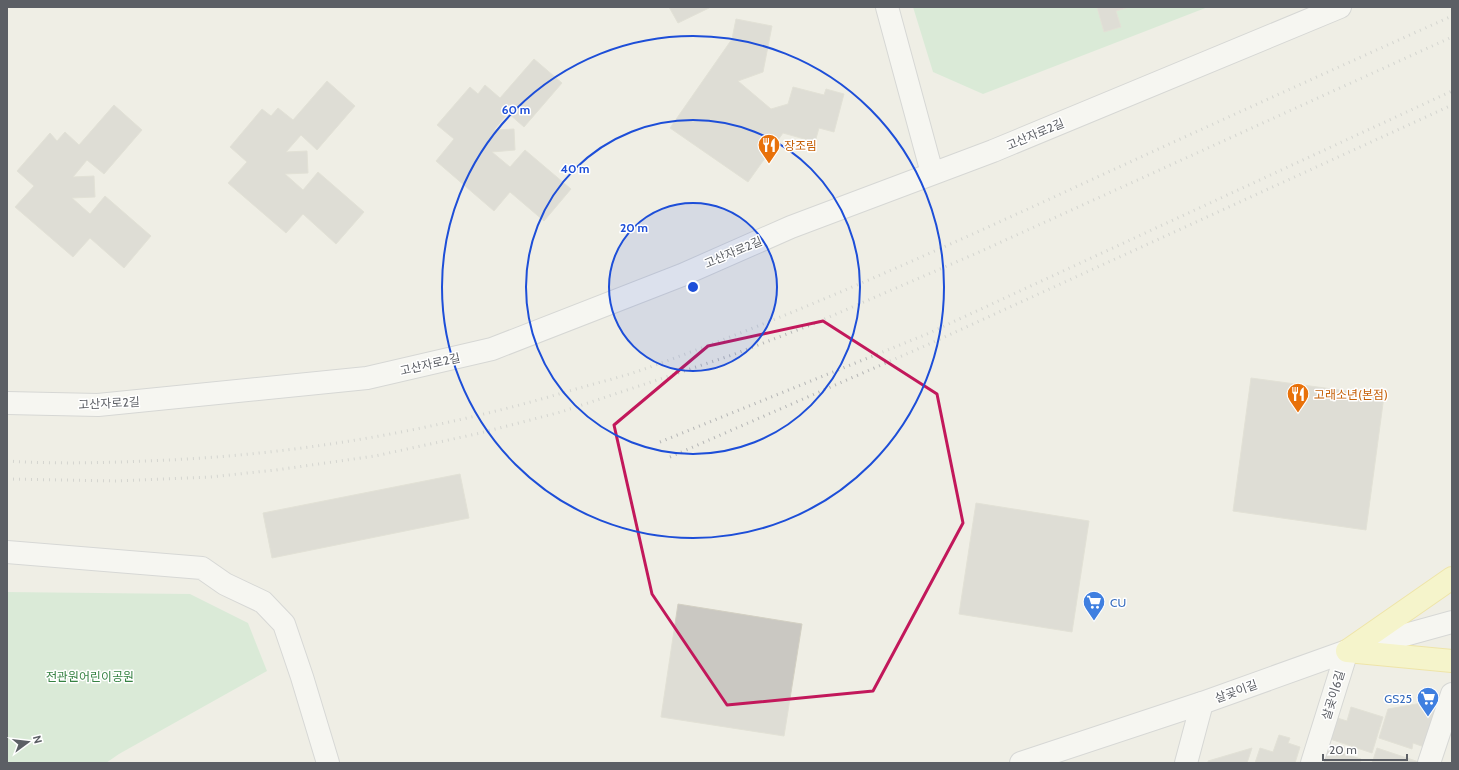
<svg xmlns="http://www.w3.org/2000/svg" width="1459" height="770" font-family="Cabin,'Noto Sans KR',sans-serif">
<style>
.green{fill:#c2e5c6}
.building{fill:#cac8c2;stroke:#d3d0c3}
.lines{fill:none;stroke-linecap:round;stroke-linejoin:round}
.street-casing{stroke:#b9bbc0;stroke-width:24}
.secondary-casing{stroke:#babcc2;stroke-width:24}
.primary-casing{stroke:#eed85e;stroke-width:24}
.street{stroke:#fff;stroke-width:22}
.secondary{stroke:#fff;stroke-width:22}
.primary{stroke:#fdfaab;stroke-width:22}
.rail{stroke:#b5b6b6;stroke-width:3;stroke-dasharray:1 5;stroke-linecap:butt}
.marked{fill:none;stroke:#c2185b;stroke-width:3;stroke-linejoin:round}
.ring{fill:none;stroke:#1d4ed8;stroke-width:2}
.labels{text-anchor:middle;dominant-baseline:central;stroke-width:3;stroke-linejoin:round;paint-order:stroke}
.street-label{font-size:12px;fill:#5c5f65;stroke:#fff}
.food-label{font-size:12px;fill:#c56008;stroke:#fff;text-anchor:start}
.shop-label{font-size:12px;fill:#366cbe;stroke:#fff;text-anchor:start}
.park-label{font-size:12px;fill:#368243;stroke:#fff}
.centre{fill:#1d4ed8;stroke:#fff;stroke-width:2}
.ring-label{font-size:12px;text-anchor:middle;font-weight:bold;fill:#1d4ed8;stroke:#fff;stroke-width:3;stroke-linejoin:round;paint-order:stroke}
</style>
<rect width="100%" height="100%" fill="#efeee5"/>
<path class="green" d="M 913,7 L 1208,7 L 983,94 L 933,72 Z
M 7,592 L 190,594 L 248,623 L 267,671 L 119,754 L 106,763 L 7,763 Z"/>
<path class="building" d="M 669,7 L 711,7 L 678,23 Z
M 1097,7 L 1129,7 L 1116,11 L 1121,27 L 1104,32 Z
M 736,19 L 772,26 L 763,72 L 738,81 L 771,109 L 788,104 L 793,87 L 824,95 L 826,89 L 844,94 L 834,132 L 819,128 L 815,142 L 783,133 L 748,182 L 670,128 L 732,39 Z
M 534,59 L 562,83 L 524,127 L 508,113 L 494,130 L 514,129 L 515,150 L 492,152 L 510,167 L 525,150 L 571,189 L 544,221 L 510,192 L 494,211 L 436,161 L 454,139 L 437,125 L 470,87 L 478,94 L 485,85 L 500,98 Z
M 327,81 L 355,106 L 317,150 L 301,135 L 286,152 L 307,151 L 308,173 L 285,174 L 303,190 L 318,172 L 364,212 L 336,244 L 303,214 L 286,233 L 228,183 L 247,162 L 230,147 L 262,109 L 271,116 L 278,108 L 293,120 Z
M 114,105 L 142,130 L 104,174 L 87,160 L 73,177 L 94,176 L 95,197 L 72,198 L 90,214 L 105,196 L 151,236 L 124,268 L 90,238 L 73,257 L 15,207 L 34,186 L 17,171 L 50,133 L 57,141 L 65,132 L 79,145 Z
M 1251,378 L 1384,396 L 1366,530 L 1233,511 Z
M 460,474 L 469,518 L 272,558 L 263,513 Z
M 976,503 L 1089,521 L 1072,632 L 959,614 Z
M 678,604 L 802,624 L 784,736 L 661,717 Z
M 1439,700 L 1427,748 L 1413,743 L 1412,749 L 1379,738 L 1388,709 Z
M 1351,707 L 1383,717 L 1372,753 L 1327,738 L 1334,717 L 1347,721 Z
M 1279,735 L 1290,738 L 1288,743 L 1300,747 L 1295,763 L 1255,763 L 1260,748 L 1273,752 Z
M 1252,748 L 1247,763 L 1208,763 L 1208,761 Z
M 1325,748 L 1361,759 L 1360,763 L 1321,763 Z
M 1377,748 L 1419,762 L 1419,763 L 1372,763 Z"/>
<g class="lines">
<g class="street-casing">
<path id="street" d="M 887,7 L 932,173
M 7,403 L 98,405 L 367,378 L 492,349 L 682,275 L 791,227 L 993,151 L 1340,7
M 1186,763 L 1202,703
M 1312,763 L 1347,651
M 1429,763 L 1452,694"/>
</g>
<g class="secondary-casing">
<path id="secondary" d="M 7,552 L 202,568 L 225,584 L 263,602 L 284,624 L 302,677 L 328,763
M 1021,763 L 1202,703 L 1347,651 L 1452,622"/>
</g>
<g class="primary-casing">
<path id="primary" d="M 1347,651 L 1452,578
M 1347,651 L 1452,661"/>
</g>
<use href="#street" class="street"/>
<use href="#secondary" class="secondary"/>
<use href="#primary" class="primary"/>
<path class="rail" d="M 660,442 L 927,334 L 1452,91
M 670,457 L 927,345 L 1452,105
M 7,461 C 53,464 99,463 145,461 C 291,456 436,431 576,389 C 600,382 626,376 650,367 C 792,316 930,254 1067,191 C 1195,132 1323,74 1452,16
M 7,479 L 117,481 L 210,477 L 276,470 L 375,456 L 476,434 L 561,412 L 732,355 L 813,324 L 977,253 L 1452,37"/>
</g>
<path d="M0 0H1459V770H0ZM 823,321 L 937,394 L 963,523 L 873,691 L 727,705 L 652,594 L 614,425 L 708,346 Z" fill="#efeee5" fill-opacity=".55" fill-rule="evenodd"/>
<path class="marked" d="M 823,321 L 937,394 L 963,523 L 873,691 L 727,705 L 652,594 L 614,425 L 708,346 Z"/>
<circle cx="693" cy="287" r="84" fill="#1d4ed8" fill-opacity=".12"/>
<g class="ring">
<circle cx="693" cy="287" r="84"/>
<circle cx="693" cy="287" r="167"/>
<circle cx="693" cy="287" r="251"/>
</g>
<defs>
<g id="restaurant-pin" transform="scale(1.15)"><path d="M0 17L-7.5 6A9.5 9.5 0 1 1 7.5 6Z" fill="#e8710a" stroke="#fff"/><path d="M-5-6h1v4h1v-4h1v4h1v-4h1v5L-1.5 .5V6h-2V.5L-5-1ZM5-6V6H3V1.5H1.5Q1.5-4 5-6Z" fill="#fff"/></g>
<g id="supermarket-pin" transform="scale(1.15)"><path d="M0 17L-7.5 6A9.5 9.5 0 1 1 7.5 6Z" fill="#3f7fe0" stroke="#fff"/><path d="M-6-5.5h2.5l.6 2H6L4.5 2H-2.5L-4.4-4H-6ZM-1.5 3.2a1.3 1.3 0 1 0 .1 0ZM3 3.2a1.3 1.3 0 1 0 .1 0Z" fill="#fff"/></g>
</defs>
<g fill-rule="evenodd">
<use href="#restaurant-pin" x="769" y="145"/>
<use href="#restaurant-pin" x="1298" y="394"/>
<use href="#supermarket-pin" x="1094" y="602"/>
<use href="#supermarket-pin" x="1428" y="698"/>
</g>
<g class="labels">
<g class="street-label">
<text transform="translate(1035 134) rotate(-23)">고산자로2길</text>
<text transform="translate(733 252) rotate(-23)">고산자로2길</text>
<text transform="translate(430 364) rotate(-13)">고산자로2길</text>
<text transform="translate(109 403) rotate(-3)">고산자로2길</text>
<text transform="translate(1236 691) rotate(-20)">살곶이길</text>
<text transform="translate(1333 695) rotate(-73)">살곶이6길</text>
</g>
<g class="food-label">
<text x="784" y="145">장조림</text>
<text x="1314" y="394">고래소년(본점)</text>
</g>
<g class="shop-label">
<text x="1110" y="602">CU</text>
<text x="1412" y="698" text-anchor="end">GS25</text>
</g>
<g class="park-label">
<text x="90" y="676">전관원어린이공원</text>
</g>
</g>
<circle cx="693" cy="287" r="6" class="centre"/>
<g class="ring-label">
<text x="516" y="114">60 m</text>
<text x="575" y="173">40 m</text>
<text x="634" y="232">20 m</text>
</g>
<rect width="1459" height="770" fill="none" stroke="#5c5f65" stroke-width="16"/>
<g transform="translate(28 742) rotate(75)" stroke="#ffffff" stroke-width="3" paint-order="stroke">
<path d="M0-3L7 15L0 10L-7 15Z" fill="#5c5f65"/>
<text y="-6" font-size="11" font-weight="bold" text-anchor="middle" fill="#5c5f65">N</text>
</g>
<path d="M1323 754v6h84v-6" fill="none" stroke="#5c5f65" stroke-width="2"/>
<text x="1329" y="754" font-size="12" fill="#5c5f65" stroke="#ffffff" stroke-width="3" paint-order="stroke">20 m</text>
</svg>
